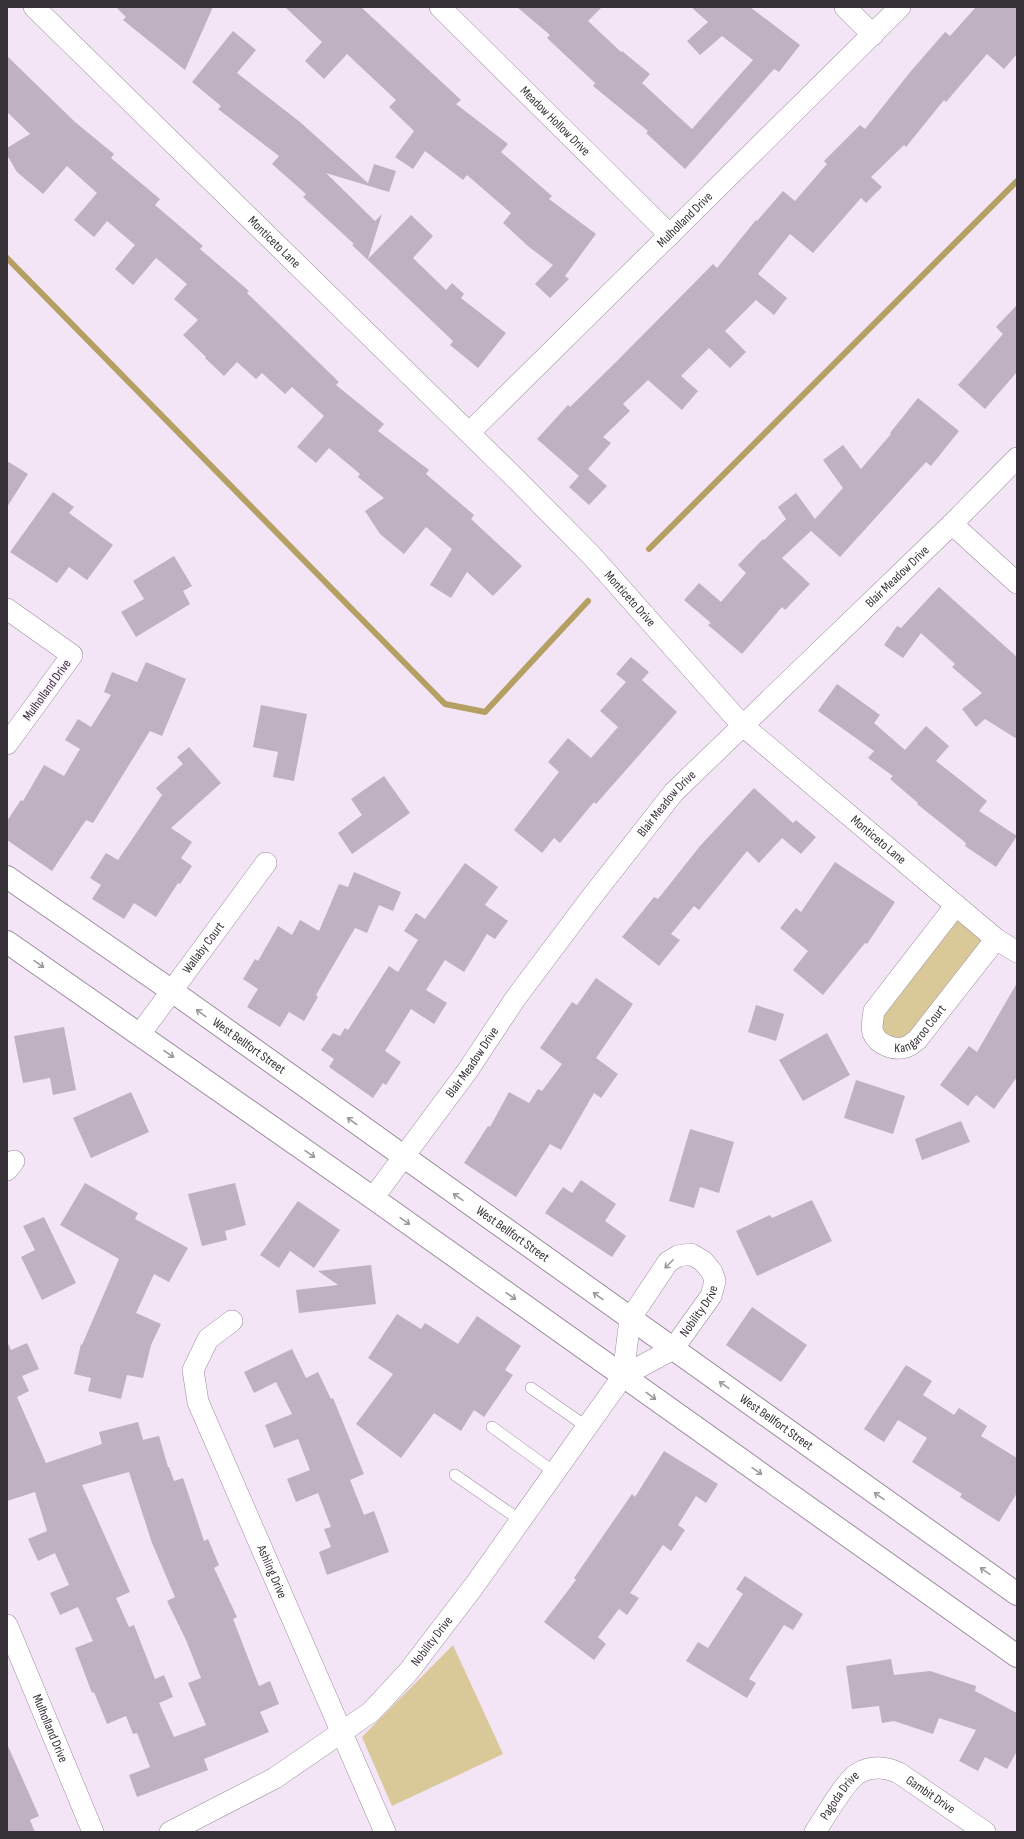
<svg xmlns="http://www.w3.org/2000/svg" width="1024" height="1839" font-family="'Sofia Sans Condensed',sans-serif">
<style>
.green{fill:#d9c998}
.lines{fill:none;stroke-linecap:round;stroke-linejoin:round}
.stream{stroke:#b4a063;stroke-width:6}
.building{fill:#bfb1c2;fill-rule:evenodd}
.service-casing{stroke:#9b8e9e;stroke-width:12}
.minor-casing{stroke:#9b8e9e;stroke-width:22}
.secondary-casing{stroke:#9b8e9e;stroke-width:24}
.service{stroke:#fff;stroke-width:11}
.minor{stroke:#fff;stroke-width:21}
.secondary{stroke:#fff;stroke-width:22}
.oneway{stroke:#9b989c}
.labels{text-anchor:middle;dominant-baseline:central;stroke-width:4;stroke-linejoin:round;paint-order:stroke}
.street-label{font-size:13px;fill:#373138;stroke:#fdf4ff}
</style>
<rect width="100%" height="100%" fill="#f3e4f6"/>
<path class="green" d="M 957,907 L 993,939 L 916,1039 L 881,1041 L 876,1013 Z
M 453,1645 L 503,1754 L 392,1806 L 362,1737 Z"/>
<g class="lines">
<path class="stream" d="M 7,258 L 445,704 L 485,712 L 588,601
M 649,549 L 1017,181"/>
</g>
<path class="building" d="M 116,7 L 213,7 L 185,70 L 123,20 L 126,17 Z
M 285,7 L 361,7 L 461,100 L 456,104 L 508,144 L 501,152 L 552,196 L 549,199 L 596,234 L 565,276 L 569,279 L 550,298 L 535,284 L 553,265 L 529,247 L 503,223 L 511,213 L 467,175 L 463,180 L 425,151 L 413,169 L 395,157 L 414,131 L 389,107 L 396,100 L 347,54 L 324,79 L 305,61 L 322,42 Z
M 517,7 L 602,7 L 588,21 L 621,52 L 622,51 L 650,74 L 642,83 L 692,129 L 753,60 L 722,36 L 700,55 L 687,41 L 708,22 L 691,7 L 750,7 L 800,45 L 779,72 L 774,69 L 685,169 L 646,133 L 648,131 L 593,86 L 595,83 L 547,38 L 550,35 Z
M 976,7 L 1017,7 L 1017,54 L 1004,69 L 987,54 L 946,102 L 944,100 L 906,147 L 904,145 L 871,177 L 882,187 L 866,203 L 861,198 L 813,253 L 790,234 L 758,274 L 787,298 L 774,315 L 756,300 L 725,331 L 746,352 L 730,368 L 709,348 L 681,376 L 698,391 L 682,410 L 648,380 L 623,404 L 630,411 L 603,437 L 611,443 L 588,469 L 607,486 L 589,505 L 569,487 L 579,476 L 537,439 L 568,405 L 570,407 L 616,362 L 713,264 L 717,268 L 756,220 L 757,221 L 783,191 L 795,201 L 827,164 L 824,161 L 860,125 L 865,129 L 911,71 L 945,32 L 950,36 Z
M 233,31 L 256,50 L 237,73 L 300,122 L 368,183 L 374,164 L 396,171 L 389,192 L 326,173 L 375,221 L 382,214 L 368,259 L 411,215 L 433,236 L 413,258 L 446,290 L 452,283 L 464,294 L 461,298 L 506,333 L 478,368 L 450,345 L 453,341 L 352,245 L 354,244 L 303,197 L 306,194 L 272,164 L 279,156 L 218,109 L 221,106 L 192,82 Z
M 7,56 L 75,122 L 114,154 L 111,158 L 160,199 L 155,205 L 203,246 L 200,249 L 249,291 L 247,293 L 339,382 L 336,385 L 384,424 L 378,431 L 429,470 L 426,474 L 474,515 L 471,519 L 522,566 L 493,596 L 467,572 L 451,598 L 430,585 L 452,549 L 426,527 L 404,554 L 380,534 L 365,511 L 384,498 L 358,477 L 360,474 L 329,448 L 316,463 L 297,447 L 324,416 L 292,387 L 285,394 L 262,373 L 256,379 L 237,362 L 224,376 L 205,358 L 206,357 L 183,335 L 198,320 L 174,299 L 187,284 L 156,258 L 133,285 L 115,269 L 135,245 L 107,221 L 94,237 L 74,220 L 97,193 L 67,166 L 43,194 L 17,172 L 7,155 L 7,148 L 30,134 L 7,112 Z
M 1017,305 L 1017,372 L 985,409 L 958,385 L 1003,334 L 996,327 Z
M 918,398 L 959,431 L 931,466 L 926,462 L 840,557 L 811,531 L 782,558 L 810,584 L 785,610 L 782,607 L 742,654 L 708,625 L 711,623 L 684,600 L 699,583 L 721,602 L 746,573 L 738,565 L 763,539 L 764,540 L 786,519 L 778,507 L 796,493 L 815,519 L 843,488 L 823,460 L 843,445 L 861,469 L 891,434 L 890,433 Z
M 7,461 L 28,474 L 7,507 Z
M 53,492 L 74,507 L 69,513 L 113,545 L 87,580 L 69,567 L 57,583 L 10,552 Z
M 174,556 L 192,586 L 183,591 L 190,604 L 136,637 L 121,612 L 144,599 L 133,581 Z
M 939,587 L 1017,657 L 1017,739 L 985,719 L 976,727 L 962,709 L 982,693 L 952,667 L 955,664 L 921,633 L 903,658 L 884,645 L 897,626 L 901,628 Z
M 631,657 L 649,672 L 642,680 L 677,712 L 596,804 L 594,802 L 560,843 L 554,838 L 542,853 L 514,830 L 559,772 L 548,762 L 568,738 L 591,758 L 618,727 L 600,711 L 626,682 L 616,674 Z
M 146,662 L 186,679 L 162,736 L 150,731 L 93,823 L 86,820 L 52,871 L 7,840 L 7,821 L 21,800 L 23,801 L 44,765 L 64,776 L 80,749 L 65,740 L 78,719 L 91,727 L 111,695 L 104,692 L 112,672 L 137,682 Z
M 837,684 L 880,715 L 874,723 L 905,750 L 926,726 L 949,746 L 936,761 L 987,801 L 979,811 L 1017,836 L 996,867 L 965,846 L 966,843 L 917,804 L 918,803 L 890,779 L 893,776 L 868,758 L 874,751 L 818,711 Z
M 261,705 L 307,714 L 294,781 L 273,777 L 278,752 L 253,747 Z
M 189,747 L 221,783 L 171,828 L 192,842 L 181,858 L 192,866 L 180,884 L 178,883 L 156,917 L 134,903 L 124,919 L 92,899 L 101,885 L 90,878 L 106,853 L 118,860 L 162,795 L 156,788 L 183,764 L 177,757 Z
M 384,776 L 410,813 L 352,854 L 338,833 L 362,815 L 351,799 Z
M 754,788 L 793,823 L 796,820 L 816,837 L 801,854 L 782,838 L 759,863 L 747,851 L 699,910 L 694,906 L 671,934 L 680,940 L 659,966 L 622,937 L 654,897 L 658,899 L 700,846 Z
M 835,862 L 895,902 L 867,944 L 865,943 L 823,995 L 793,970 L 808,951 L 780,928 L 796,908 L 801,912 Z
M 465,863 L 498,887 L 485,905 L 508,921 L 495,939 L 487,934 L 464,972 L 445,960 L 426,990 L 447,1003 L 434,1024 L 411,1009 L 385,1051 L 401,1062 L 386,1085 L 383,1083 L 373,1098 L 329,1067 L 334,1059 L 321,1050 L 333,1033 L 340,1036 L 345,1028 L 348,1030 L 389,966 L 398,972 L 418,940 L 404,931 L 416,913 L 425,919 Z
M 354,872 L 401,892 L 393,911 L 379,905 L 367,933 L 355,928 L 316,995 L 318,997 L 304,1021 L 289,1012 L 280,1027 L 247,1007 L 258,989 L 243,979 L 255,959 L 258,961 L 278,926 L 292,935 L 300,920 L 319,931 L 339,884 L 348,887 Z
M 596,978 L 633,1004 L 596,1058 L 618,1074 L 601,1098 L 594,1093 L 561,1150 L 550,1144 L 516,1197 L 464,1163 L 488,1126 L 490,1127 L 509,1092 L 529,1103 L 538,1089 L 542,1091 L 562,1064 L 540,1048 L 572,1002 L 577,1005 Z
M 1017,983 L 1017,1077 L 994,1109 L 976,1095 L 968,1106 L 940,1085 L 969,1046 L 977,1052 Z
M 756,1005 L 784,1014 L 776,1041 L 748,1032 Z
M 64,1027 L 76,1090 L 53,1095 L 50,1078 L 23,1083 L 14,1036 Z
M 827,1033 L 850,1075 L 803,1101 L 779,1060 Z
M 856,1080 L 905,1096 L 893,1134 L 844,1118 Z
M 131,1092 L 149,1132 L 91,1158 L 73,1118 Z
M 961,1121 L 970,1142 L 922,1160 L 915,1139 Z
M 690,1129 L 734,1142 L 719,1193 L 700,1187 L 694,1208 L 669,1201 Z
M 581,1180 L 616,1204 L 605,1221 L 626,1236 L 612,1257 L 545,1213 L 563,1187 L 572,1193 Z
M 85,1183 L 138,1213 L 135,1219 L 188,1248 L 169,1282 L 154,1274 L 136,1313 L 161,1324 L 151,1345 L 143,1378 L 127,1375 L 121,1399 L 88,1391 L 91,1378 L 74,1374 L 81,1344 L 82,1345 L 119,1259 L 60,1225 Z
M 235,1183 L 246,1225 L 225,1231 L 227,1240 L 202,1246 L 188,1194 Z
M 812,1200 L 832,1241 L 757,1276 L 736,1231 L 770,1215 L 772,1218 Z
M 298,1201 L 340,1230 L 314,1268 L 290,1251 L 279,1268 L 260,1255 Z
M 44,1217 L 76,1283 L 42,1300 L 21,1257 L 35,1250 L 23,1226 Z
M 371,1265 L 376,1304 L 299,1313 L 296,1290 L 338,1285 L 318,1271 Z
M 752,1307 L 807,1345 L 781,1382 L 726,1345 Z
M 397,1314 L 421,1329 L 425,1323 L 458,1344 L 477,1316 L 521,1346 L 505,1370 L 513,1375 L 484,1417 L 474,1410 L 461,1431 L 434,1413 L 401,1458 L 356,1424 L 393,1374 L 368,1358 Z
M 7,1341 L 11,1350 L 27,1343 L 39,1369 L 22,1376 L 29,1391 L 17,1397 L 46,1463 L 102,1444 L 99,1432 L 138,1422 L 143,1440 L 159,1436 L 168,1467 L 169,1467 L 174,1481 L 183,1478 L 204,1541 L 208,1539 L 219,1565 L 214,1568 L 237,1617 L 233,1619 L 259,1686 L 270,1681 L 279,1704 L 260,1712 L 269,1732 L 204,1759 L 208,1770 L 137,1797 L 129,1775 L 150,1767 L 137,1733 L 133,1734 L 126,1716 L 107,1724 L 94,1692 L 92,1693 L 75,1648 L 93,1641 L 78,1607 L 60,1615 L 50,1593 L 69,1585 L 55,1553 L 38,1561 L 28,1539 L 47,1531 L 35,1492 L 7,1501 ZM 129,1472 L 152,1543 L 175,1597 L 167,1601 L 186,1640 L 201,1678 L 188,1683 L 206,1725 L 174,1737 L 159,1703 L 173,1697 L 164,1675 L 155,1679 L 134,1625 L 129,1627 L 116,1598 L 130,1592 L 82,1485 Z
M 292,1349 L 306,1378 L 318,1372 L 331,1399 L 333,1398 L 364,1474 L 350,1480 L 364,1515 L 374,1511 L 389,1552 L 327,1575 L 319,1552 L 331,1547 L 324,1529 L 331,1527 L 318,1493 L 296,1502 L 287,1479 L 310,1470 L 298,1439 L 274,1448 L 265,1425 L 292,1414 L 276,1382 L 254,1393 L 244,1372 Z
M 906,1365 L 932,1381 L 923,1395 L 954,1415 L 959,1408 L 987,1426 L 981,1436 L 1017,1458 L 1017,1493 L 999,1522 L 960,1497 L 962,1494 L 912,1462 L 927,1438 L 898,1420 L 884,1442 L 864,1429 Z
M 664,1451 L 718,1484 L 706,1503 L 696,1496 L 678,1525 L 685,1530 L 671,1551 L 663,1545 L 630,1593 L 639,1598 L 627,1615 L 619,1609 L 598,1637 L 606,1644 L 594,1660 L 544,1622 L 576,1580 L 574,1578 L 632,1494 L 635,1497 Z
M 745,1576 L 803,1614 L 793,1630 L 784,1625 L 749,1679 L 756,1683 L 747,1698 L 686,1661 L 698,1642 L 708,1648 L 743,1594 L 736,1589 Z
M 891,1659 L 894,1675 L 930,1671 L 976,1686 L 975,1691 L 1017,1713 L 1017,1751 L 1007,1769 L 985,1757 L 978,1771 L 959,1761 L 976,1730 L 939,1718 L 933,1734 L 894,1721 L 882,1723 L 879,1706 L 852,1709 L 846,1666 Z
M 7,1744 L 39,1816 L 30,1820 L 35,1832 L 7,1832 Z"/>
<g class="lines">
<g class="service-casing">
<path id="service" d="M 531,1388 L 587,1427
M 492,1427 L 554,1472
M 455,1475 L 520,1520"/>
</g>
<g class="minor-casing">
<g id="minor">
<path id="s1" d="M 34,7 L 514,477 L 592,556 L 742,725 L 996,939 L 1017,952"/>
<path id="s2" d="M 440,7 L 670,235"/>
<path d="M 845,7 L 873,35"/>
<path id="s3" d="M 470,432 L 900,7"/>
<path d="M 952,524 L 1017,583"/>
<path d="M 7,609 L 72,655 L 7,744"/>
<path id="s4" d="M 956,905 L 874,1011 C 873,1018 871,1027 873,1033 C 878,1045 895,1051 906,1047 C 910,1046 914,1042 917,1040 L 996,939"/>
<path id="s5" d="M 140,1034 L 266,863"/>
<path d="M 7,1170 L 14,1161"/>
<path id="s6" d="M 373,1198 L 468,1070 L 515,999 L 590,899 L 674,792 L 952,524 L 1017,458"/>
<path id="s7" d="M 232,1321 L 208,1339 L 193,1370 L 198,1402 L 385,1832"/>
<path id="s8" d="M 7,1625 L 93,1832"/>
<path id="s9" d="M 170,1832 L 275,1778 L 371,1712 L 409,1671 L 474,1586 L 623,1376 L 673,1349 L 711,1296 L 715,1281 L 712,1272 L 703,1261 L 691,1254 L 678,1256 L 668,1262 L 630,1319 L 623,1376"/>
<path id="s10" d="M 815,1832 C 825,1817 844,1783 857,1774 C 871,1765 886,1767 899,1773 L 985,1832"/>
</g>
</g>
<g class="secondary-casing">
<g id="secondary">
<path id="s11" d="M 7,877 L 172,991 L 1017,1594"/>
<path d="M 7,942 L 373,1198 L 1017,1656"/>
</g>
</g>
<use href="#service" class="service"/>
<use href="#minor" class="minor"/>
<use href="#secondary" class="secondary"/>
</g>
<defs><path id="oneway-shaft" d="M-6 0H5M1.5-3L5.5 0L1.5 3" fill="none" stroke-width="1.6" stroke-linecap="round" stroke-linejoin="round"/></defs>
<g class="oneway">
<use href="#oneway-shaft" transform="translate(39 964) rotate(35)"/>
<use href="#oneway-shaft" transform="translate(201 1013) rotate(-144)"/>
<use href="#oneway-shaft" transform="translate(169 1054) rotate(35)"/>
<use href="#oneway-shaft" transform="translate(352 1121) rotate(-144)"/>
<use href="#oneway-shaft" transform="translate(310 1154) rotate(35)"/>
<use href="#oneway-shaft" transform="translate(458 1197) rotate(-145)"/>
<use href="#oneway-shaft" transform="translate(405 1221) rotate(35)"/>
<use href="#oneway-shaft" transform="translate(669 1264) rotate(135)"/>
<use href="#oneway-shaft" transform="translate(511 1296) rotate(35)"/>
<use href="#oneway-shaft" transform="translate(598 1296) rotate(-145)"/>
<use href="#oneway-shaft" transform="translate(724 1385) rotate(-145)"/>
<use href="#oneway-shaft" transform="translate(651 1396) rotate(36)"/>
<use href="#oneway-shaft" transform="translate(757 1471) rotate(35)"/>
<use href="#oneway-shaft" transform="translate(879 1496) rotate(-145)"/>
<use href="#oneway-shaft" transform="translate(985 1571) rotate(-145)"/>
</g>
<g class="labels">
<g class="street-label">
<text stroke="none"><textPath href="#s2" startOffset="162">Meadow Hollow Drive</textPath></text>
<text stroke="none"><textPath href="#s3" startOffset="302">Mulholland Drive</textPath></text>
<text stroke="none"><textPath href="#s1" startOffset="336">Monticeto Lane</textPath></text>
<text stroke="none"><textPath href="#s6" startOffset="816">Blair Meadow Drive</textPath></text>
<text stroke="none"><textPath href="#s1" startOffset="840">Monticeto Drive</textPath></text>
<text transform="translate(47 690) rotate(-54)">Mulholland Drive</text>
<text stroke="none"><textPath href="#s6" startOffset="492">Blair Meadow Drive</textPath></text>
<text stroke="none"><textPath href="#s1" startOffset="1187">Monticeto Lane</textPath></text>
<text stroke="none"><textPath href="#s5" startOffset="107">Wallaby Court</textPath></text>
<text stroke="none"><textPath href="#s4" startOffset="217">Kangaroo Court</textPath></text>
<text stroke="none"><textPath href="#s11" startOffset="295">West Bellfort Street</textPath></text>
<text stroke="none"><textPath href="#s6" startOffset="168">Blair Meadow Drive</textPath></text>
<text stroke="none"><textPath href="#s11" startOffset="619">West Bellfort Street</textPath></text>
<text stroke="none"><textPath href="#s9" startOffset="758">Nobility Drive</textPath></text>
<text stroke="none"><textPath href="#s11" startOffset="943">West Bellfort Street</textPath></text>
<text stroke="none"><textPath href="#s7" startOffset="282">Ashling Drive</textPath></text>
<text stroke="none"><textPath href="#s9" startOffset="328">Nobility Drive</textPath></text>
<text stroke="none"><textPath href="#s8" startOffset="112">Mulholland Drive</textPath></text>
<text stroke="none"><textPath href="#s10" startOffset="154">Gambit Drive</textPath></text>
<text stroke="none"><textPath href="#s10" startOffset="44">Pagoda Drive</textPath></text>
</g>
</g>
<rect width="1024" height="1839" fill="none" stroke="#373138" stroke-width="16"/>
</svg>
